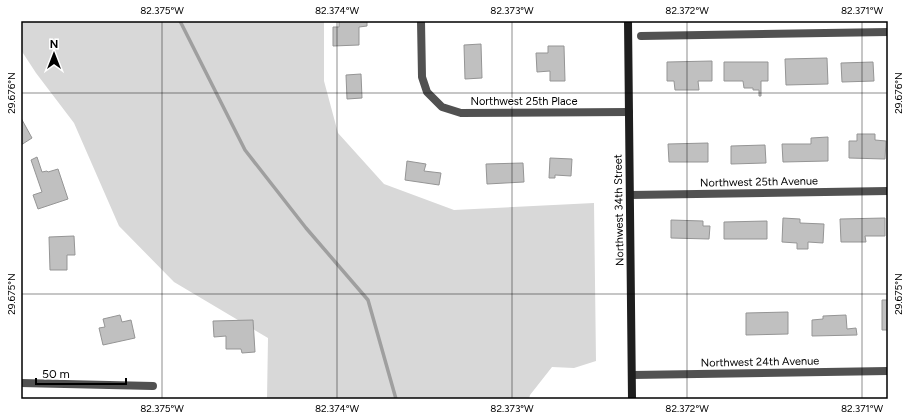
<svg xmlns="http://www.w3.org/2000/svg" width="909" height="420" font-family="Figtree,sans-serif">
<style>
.green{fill:#d8d8d8}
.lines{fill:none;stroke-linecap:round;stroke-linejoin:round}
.stream{stroke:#9f9f9f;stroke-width:3.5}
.building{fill:#c0c0c0;stroke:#959595}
.street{stroke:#515151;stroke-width:8}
.secondary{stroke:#1e1e1e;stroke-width:8}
.ticks{fill:none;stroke:#000;stroke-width:1;stroke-opacity:0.45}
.labels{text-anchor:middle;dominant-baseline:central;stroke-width:3;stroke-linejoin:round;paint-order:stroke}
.street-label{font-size:11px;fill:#000;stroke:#fff}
.neatline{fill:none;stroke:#000;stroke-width:1.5}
.ticks-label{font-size:10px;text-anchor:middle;fill:#000}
</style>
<rect width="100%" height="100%" fill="#fff"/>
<path class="green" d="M 21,21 L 324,21 L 324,81 L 338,133 L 384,184 L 454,210 L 594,203 L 596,361 L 574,368 L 552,367 L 530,395 L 529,399 L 267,399 L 268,338 L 174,282 L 119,226 L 74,123 L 36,73 L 21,50 Z"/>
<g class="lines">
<path class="stream" d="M 180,21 L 245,150 L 306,228 L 368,300 L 396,399"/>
</g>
<path class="building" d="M 339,21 L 367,21 L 367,26 L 359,27 L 359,45 L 333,46 L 333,27 L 339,27 Z
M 481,44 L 482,78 L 465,79 L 464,45 Z
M 548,46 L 564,46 L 565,81 L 550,81 L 550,71 L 537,72 L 536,53 L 548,53 Z
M 827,58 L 828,84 L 786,85 L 785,59 Z
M 712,61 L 712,81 L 698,81 L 699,90 L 675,90 L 674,81 L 667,81 L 667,62 Z
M 724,62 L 768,62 L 768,81 L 761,81 L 761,96 L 759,96 L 759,90 L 753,90 L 753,88 L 744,88 L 743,81 L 724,81 Z
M 873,62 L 874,81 L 842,82 L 841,63 Z
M 361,74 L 362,98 L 347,99 L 346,75 Z
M 21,118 L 32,138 L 21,145 Z
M 857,134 L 875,134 L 875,140 L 886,141 L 885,159 L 849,158 L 849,141 L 857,141 Z
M 828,137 L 828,161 L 783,162 L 782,144 L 811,144 L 811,138 Z
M 708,143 L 708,162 L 669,162 L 668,144 Z
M 765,145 L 766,163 L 731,164 L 731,146 Z
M 37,157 L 42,172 L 47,171 L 48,172 L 58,169 L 68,199 L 38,209 L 33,195 L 42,192 L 31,160 Z
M 550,158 L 572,159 L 571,176 L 555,175 L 555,178 L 549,178 Z
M 407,161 L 426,164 L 424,171 L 441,173 L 439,185 L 405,180 Z
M 523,163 L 524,182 L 487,184 L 486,164 Z
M 783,218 L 800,219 L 800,223 L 824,224 L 823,243 L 808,242 L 808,249 L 797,249 L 797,243 L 782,242 Z
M 885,218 L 885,236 L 865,236 L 866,242 L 841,242 L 840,219 Z
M 671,220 L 703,221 L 703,226 L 710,226 L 709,239 L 671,238 Z
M 767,221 L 767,239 L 724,239 L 724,222 Z
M 74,236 L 75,255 L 67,255 L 67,270 L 50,270 L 49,237 Z
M 882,300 L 888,300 L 888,330 L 882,330 Z
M 788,312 L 788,334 L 746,335 L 746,313 Z
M 120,315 L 122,322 L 131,320 L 135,338 L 103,345 L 99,328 L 105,327 L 103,319 Z
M 846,315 L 847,329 L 856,328 L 857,335 L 812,336 L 812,320 L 823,319 L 823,316 Z
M 253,320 L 255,352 L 242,353 L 241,349 L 226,349 L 226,336 L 214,337 L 213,321 Z"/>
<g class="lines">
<path class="street" d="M 421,21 L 422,77 L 427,92 L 442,107 L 461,113 L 629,112
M 641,36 L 888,32
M 630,195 L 888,191
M 632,375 L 888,371
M 21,383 L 153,386"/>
<path class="secondary" d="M 628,21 L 632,399"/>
</g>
<path class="ticks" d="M 162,21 L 162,399M 337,21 L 337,399M 512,21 L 512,399M 687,21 L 687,399M 862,21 L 862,399M 21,93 L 888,93M 21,294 L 888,294"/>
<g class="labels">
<g class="street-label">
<text x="524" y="101">Northwest 25th Place</text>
<text transform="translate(759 182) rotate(-1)">Northwest 25th Avenue</text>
<text transform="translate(619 210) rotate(-91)">Northwest 34th Street</text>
<text transform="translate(760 362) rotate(-1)">Northwest 24th Avenue</text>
</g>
</g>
<rect width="909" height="420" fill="none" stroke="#ffffff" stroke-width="44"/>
<g transform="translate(54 54)" stroke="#ffffff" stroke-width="3" paint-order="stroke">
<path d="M0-3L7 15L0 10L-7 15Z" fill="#000000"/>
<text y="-6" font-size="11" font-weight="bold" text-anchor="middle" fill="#000000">N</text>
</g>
<path d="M36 378v6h90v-6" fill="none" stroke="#000000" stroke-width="2"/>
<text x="42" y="378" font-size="12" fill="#000000" stroke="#ffffff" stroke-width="3" paint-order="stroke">50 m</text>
<rect x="22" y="22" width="865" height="376" class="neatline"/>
<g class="ticks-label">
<text x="162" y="14">82.375°W</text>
<text x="337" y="14">82.374°W</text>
<text x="512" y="14">82.373°W</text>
<text x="687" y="14">82.372°W</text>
<text x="862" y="14">82.371°W</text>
<text transform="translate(11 93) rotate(-90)" y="4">29.676°N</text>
<text transform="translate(898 93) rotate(-90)" y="4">29.676°N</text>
<text transform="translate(11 294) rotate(-90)" y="4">29.675°N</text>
<text transform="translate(898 294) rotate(-90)" y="4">29.675°N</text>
<text x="162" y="412">82.375°W</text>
<text x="337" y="412">82.374°W</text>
<text x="512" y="412">82.373°W</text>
<text x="687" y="412">82.372°W</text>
<text x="862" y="412">82.371°W</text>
</g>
</svg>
